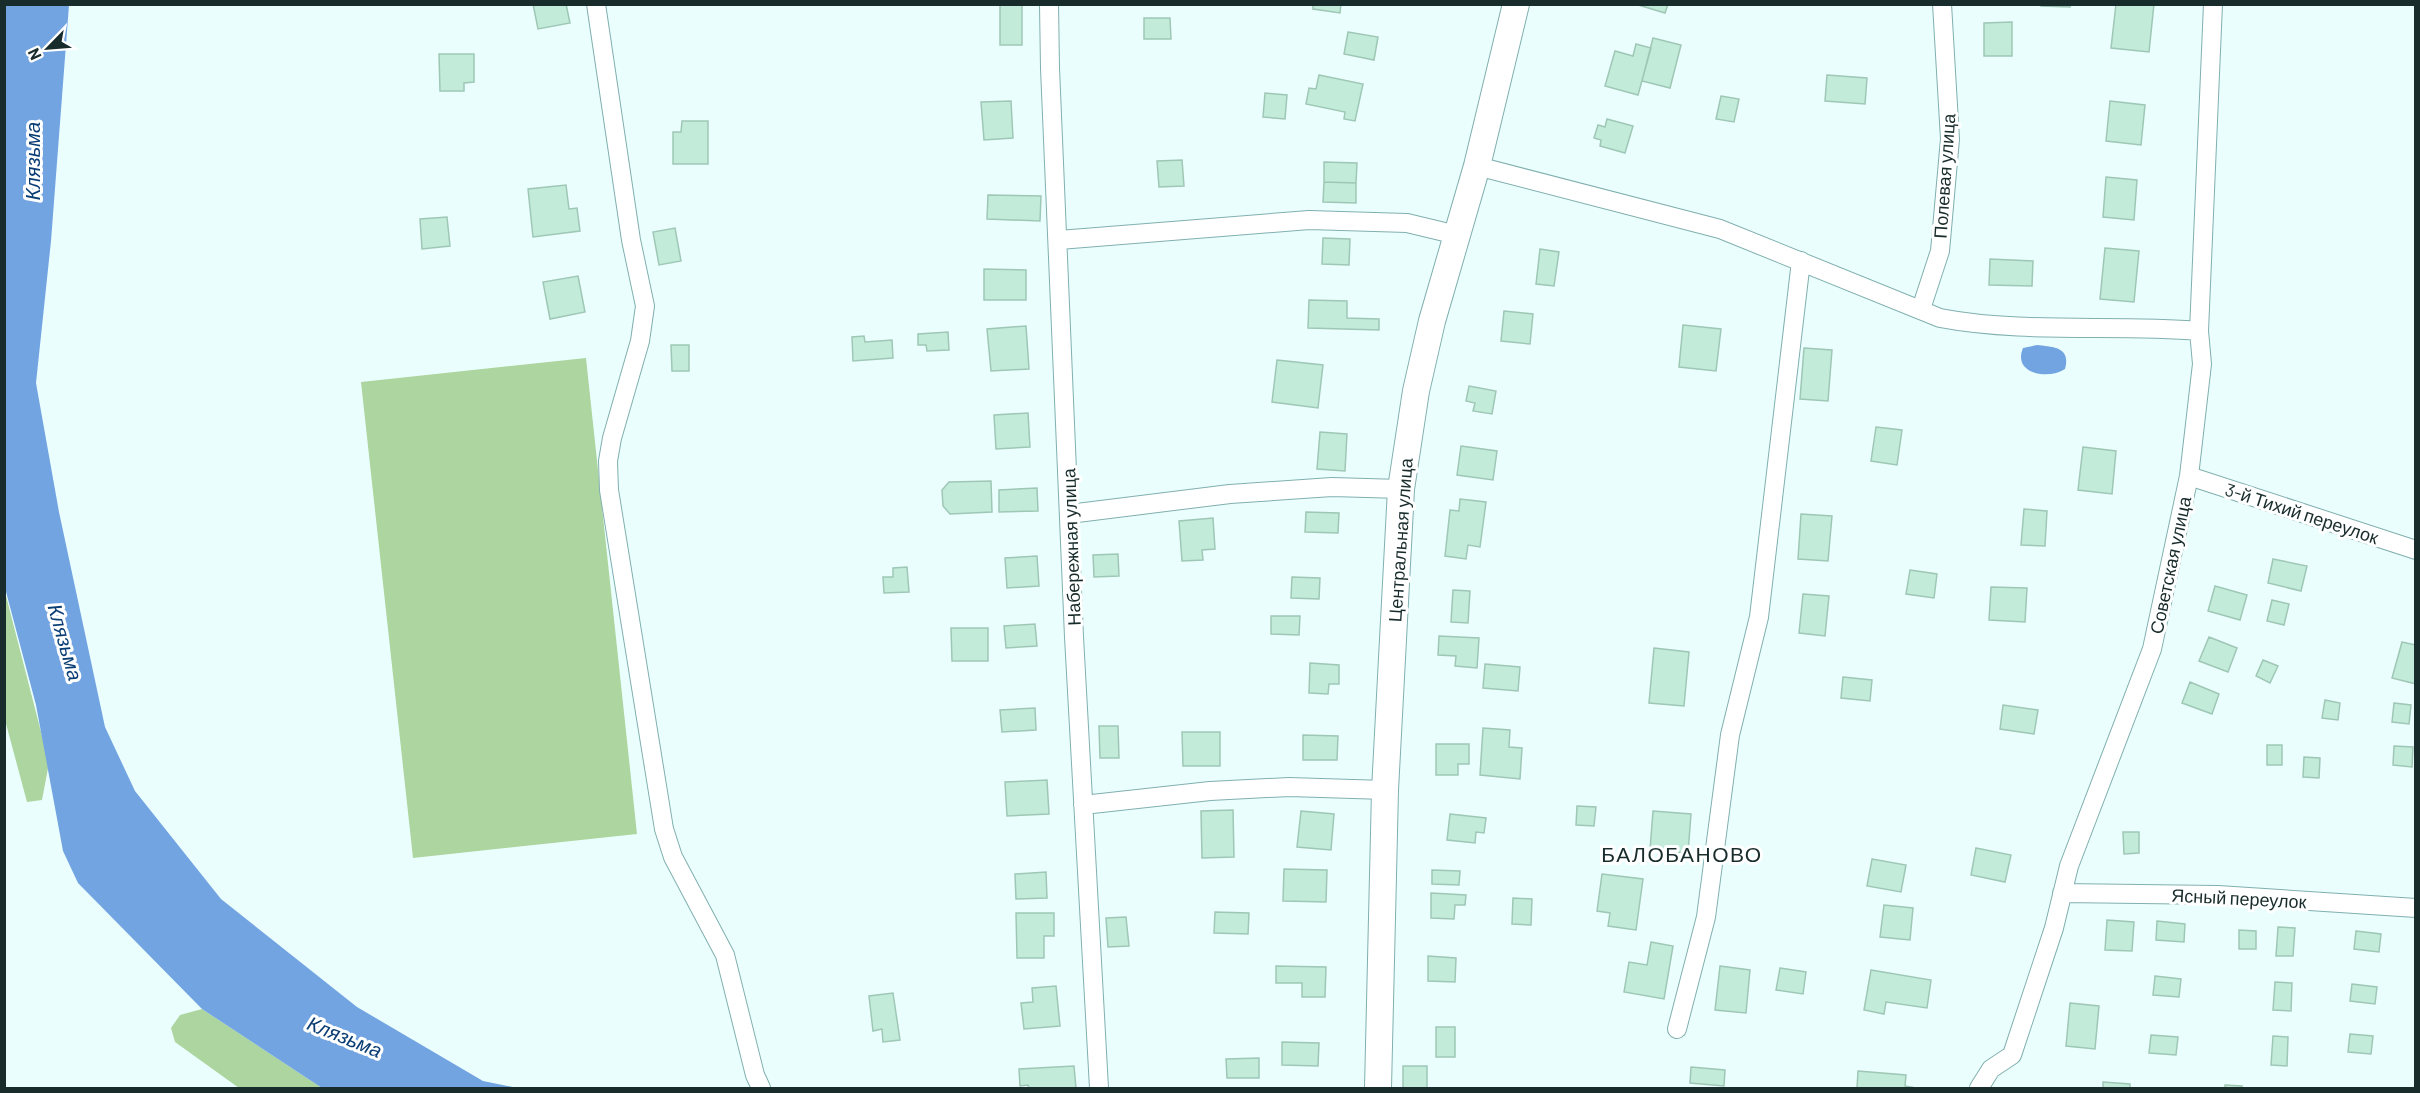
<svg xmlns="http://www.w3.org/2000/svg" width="2420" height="1093" font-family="Barlow,sans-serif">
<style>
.green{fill:#add59f}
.water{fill:#73a4e2}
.building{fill:#c2ebd9;stroke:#9fc7b6;stroke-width:1.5}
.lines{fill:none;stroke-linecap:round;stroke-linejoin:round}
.street-casing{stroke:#81afaf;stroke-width:20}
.secondary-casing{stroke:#81afaf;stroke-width:28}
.street{stroke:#fff;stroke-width:18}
.secondary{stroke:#fff;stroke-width:26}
.labels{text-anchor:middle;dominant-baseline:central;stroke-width:6;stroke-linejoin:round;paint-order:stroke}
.street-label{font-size:18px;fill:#192c2c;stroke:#fff}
.water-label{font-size:20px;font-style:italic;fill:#0a3d74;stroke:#fff}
.quarter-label{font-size:21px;letter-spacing:1.5px;fill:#192c2c;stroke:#fff}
</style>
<rect width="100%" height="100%" fill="#ebfefe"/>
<path class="green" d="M 586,358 L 637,834 L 413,858 L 361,382 Z
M 4,588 L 49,763 L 42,800 L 27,802 L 5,720 Z
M 202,1009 L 322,1088 L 239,1088 L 175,1042 L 171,1028 L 180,1015 Z"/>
<path class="water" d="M 4,5 L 69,5 L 51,241 L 36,383 L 59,512 L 105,727 L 135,791 L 221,899 L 357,1007 L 483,1081 L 513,1087 L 586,1088 L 322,1088 L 202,1009 L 78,883 L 63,851 L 36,705 L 5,588 Z
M 2037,345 C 2054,347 2071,347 2065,369 C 2049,380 2012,374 2023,348 Z"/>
<path class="building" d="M 533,4 L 566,4 L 570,23 L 538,29 Z
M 1000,4 L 1022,4 L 1022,45 L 1000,45 Z
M 1313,4 L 1341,4 L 1340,13 L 1313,9 Z
M 1635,4 L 1668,4 L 1665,13 Z
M 2041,4 L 2070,4 L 2070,7 L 2041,6 Z
M 2116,4 L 2154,4 L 2149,52 L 2111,48 Z
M 1144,18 L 1170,18 L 1171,39 L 1144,39 Z
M 2012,22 L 2012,56 L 1984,56 L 1984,23 Z
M 1348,32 L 1378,37 L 1374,60 L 1344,54 Z
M 1653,38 L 1681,45 L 1670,88 L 1642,81 Z
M 1636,44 L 1651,48 L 1638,95 L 1605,86 L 1615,51 L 1633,56 Z
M 439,54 L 474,54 L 474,82 L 464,83 L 464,91 L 440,91 Z
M 1319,75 L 1363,84 L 1355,121 L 1344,119 L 1345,112 L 1306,104 L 1309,88 L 1316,89 Z
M 1827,75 L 1867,78 L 1865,104 L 1825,101 Z
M 1265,93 L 1287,95 L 1285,119 L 1263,117 Z
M 1721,96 L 1739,99 L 1734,122 L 1716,119 Z
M 1011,101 L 1013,138 L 984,140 L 981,102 Z
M 2110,101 L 2145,105 L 2141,145 L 2106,141 Z
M 1607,119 L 1633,126 L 1625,153 L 1600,146 L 1601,140 L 1594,138 L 1598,125 L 1605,127 Z
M 682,121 L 708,121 L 708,164 L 673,164 L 673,132 L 681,132 Z
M 1182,160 L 1184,186 L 1159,187 L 1157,161 Z
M 1324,162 L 1357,163 L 1356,183 L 1324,182 Z
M 2106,177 L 2137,180 L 2134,220 L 2103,217 Z
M 1324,182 L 1356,183 L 1356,203 L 1323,202 Z
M 566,185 L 569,209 L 577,208 L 580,231 L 533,237 L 528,189 Z
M 988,195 L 1041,196 L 1040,221 L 987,219 Z
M 447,217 L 450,246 L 422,249 L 420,219 Z
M 675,228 L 681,261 L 659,265 L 653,232 Z
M 1323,238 L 1350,239 L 1349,265 L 1322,264 Z
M 2105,248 L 2139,251 L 2134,302 L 2100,299 Z
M 1540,249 L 1559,252 L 1554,286 L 1536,284 Z
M 1990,259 L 2033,261 L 2032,286 L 1989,285 Z
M 984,269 L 1026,270 L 1026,300 L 984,300 Z
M 578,276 L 585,312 L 550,319 L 543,282 Z
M 1309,300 L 1347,301 L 1347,318 L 1379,319 L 1379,330 L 1308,328 Z
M 1504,311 L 1533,314 L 1530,344 L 1501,341 Z
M 1683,325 L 1721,329 L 1716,371 L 1679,367 Z
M 1026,326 L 1029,369 L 991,371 L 987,329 Z
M 948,332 L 949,350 L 927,351 L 926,345 L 918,345 L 918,334 Z
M 864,336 L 865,342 L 892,340 L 893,358 L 853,361 L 852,337 Z
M 671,345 L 689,345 L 689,371 L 672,371 Z
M 1804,348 L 1832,350 L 1828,401 L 1800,399 Z
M 1277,360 L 1323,365 L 1318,408 L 1272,402 Z
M 1469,386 L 1496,391 L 1492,414 L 1473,411 L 1475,403 L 1466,401 Z
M 1028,413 L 1030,447 L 996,449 L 994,415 Z
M 1876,427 L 1902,430 L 1897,465 L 1871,461 Z
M 1320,432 L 1347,434 L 1345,471 L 1317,469 Z
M 1461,446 L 1497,451 L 1493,480 L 1457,475 Z
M 2083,447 L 2116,451 L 2112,494 L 2078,490 Z
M 991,481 L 992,512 L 950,514 L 943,506 L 942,490 L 949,482 Z
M 1037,488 L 1038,511 L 999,512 L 999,490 Z
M 1460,499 L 1486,502 L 1480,547 L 1468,545 L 1466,559 L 1445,556 L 1450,510 L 1459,511 Z
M 2024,509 L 2047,511 L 2045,546 L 2021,545 Z
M 1306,512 L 1339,513 L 1338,533 L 1305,532 Z
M 1801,514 L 1832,516 L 1828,561 L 1798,559 Z
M 1213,518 L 1215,549 L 1202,550 L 1203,560 L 1182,561 L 1179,521 Z
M 1118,554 L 1119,576 L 1094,577 L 1093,555 Z
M 1037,556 L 1039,586 L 1007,588 L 1005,558 Z
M 2273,559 L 2307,566 L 2301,591 L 2268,583 Z
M 907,567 L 909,592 L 884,593 L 883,577 L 893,577 L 893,568 Z
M 1910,570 L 1937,574 L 1934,598 L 1906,594 Z
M 1292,577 L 1320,578 L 1319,599 L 1291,598 Z
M 2215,586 L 2247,595 L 2240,620 L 2208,611 Z
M 1991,587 L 2027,588 L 2025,622 L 1989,620 Z
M 1453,590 L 1470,591 L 1468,623 L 1451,622 Z
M 1803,594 L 1829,596 L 1825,636 L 1799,633 Z
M 2272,600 L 2289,604 L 2284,625 L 2267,621 Z
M 1271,616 L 1300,616 L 1299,635 L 1271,634 Z
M 1035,624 L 1037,646 L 1006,648 L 1004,626 Z
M 951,628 L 988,628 L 988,661 L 952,661 Z
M 1439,636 L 1479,638 L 1477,668 L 1455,666 L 1456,656 L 1438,655 Z
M 2209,637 L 2237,648 L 2228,672 L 2199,661 Z
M 2402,642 L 2416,645 L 2416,684 L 2392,678 Z
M 1654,648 L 1689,652 L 1684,706 L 1649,703 Z
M 2263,660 L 2278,666 L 2270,683 L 2256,676 Z
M 1310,663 L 1339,665 L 1339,684 L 1329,684 L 1328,694 L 1309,693 Z
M 1485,664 L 1520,667 L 1518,691 L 1483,688 Z
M 1843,677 L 1872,680 L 1870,701 L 1841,698 Z
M 2190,682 L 2219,694 L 2212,714 L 2182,703 Z
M 2325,700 L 2340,703 L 2338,720 L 2322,718 Z
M 2394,703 L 2411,705 L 2409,724 L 2392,722 Z
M 2003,705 L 2038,710 L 2034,734 L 2000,729 Z
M 1035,708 L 1036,730 L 1002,732 L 1000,710 Z
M 1099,726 L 1118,726 L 1119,758 L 1100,758 Z
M 1483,728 L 1510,730 L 1509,747 L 1522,748 L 1520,779 L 1480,775 Z
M 1182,732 L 1220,732 L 1220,766 L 1183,766 Z
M 1303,735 L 1338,736 L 1337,760 L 1303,760 Z
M 1436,744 L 1469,744 L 1469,764 L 1458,764 L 1458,775 L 1436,775 Z
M 2267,745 L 2282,745 L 2282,765 L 2267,765 Z
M 2394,746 L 2413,747 L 2412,767 L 2393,765 Z
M 2304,757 L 2320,758 L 2319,778 L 2303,777 Z
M 1047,780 L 1049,814 L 1007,816 L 1005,782 Z
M 1577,806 L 1596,807 L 1594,826 L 1576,825 Z
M 1233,810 L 1234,857 L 1202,858 L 1201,811 Z
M 1301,811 L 1334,814 L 1331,850 L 1297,847 Z
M 1653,811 L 1691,814 L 1688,853 L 1650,850 Z
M 1450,814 L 1486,818 L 1484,833 L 1476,832 L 1475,843 L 1447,840 Z
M 2123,832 L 2139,832 L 2139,853 L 2124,854 Z
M 1976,848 L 2011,855 L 2005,882 L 1971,875 Z
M 1872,859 L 1906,865 L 1901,892 L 1867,886 Z
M 1284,869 L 1327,870 L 1326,902 L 1283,901 Z
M 1432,870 L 1460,871 L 1459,885 L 1432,884 Z
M 1046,872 L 1047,898 L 1016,899 L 1015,874 Z
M 1602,874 L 1643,879 L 1636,930 L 1608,926 L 1610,913 L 1597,911 Z
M 1431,893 L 1466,895 L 1465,905 L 1455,905 L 1454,919 L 1431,918 Z
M 1513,898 L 1532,899 L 1531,925 L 1512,924 Z
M 1884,905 L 1913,908 L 1910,940 L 1880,937 Z
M 1215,912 L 1249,913 L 1248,934 L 1214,933 Z
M 1016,913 L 1054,913 L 1054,936 L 1044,936 L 1044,958 L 1017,958 Z
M 1126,917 L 1129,946 L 1108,947 L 1106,918 Z
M 2107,920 L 2134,922 L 2132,951 L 2105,950 Z
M 2157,921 L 2185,924 L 2184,942 L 2156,940 Z
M 2278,927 L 2295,928 L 2293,956 L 2276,956 Z
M 2239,930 L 2256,931 L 2256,949 L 2239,949 Z
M 2356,931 L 2381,934 L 2379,952 L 2354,949 Z
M 1651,942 L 1673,946 L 1664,999 L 1624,992 L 1629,962 L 1647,965 Z
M 1428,956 L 1456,958 L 1455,982 L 1428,981 Z
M 1276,966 L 1326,967 L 1325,997 L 1302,997 L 1302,983 L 1276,983 Z
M 1720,966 L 1750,970 L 1746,1013 L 1715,1010 Z
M 1780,968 L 1806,972 L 1803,994 L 1776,990 Z
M 1871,970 L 1931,980 L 1927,1008 L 1886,1002 L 1884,1014 L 1864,1010 Z
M 2155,976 L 2181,979 L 2179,997 L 2153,995 Z
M 2275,982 L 2292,983 L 2291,1011 L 2273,1010 Z
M 2352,984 L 2377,987 L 2375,1004 L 2350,1001 Z
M 1056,986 L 1060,1026 L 1024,1029 L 1021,1003 L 1033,1002 L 1032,988 Z
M 893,993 L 900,1040 L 883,1042 L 882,1029 L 873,1031 L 869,996 Z
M 2070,1003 L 2099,1006 L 2095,1049 L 2066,1046 Z
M 1436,1027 L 1455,1027 L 1455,1057 L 1436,1057 Z
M 2350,1034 L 2373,1036 L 2371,1054 L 2348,1052 Z
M 2151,1035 L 2178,1037 L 2176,1055 L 2149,1053 Z
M 2273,1036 L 2288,1037 L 2287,1066 L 2271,1065 Z
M 1282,1042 L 1319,1043 L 1318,1066 L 1282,1065 Z
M 1259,1058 L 1259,1078 L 1227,1078 L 1226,1059 Z
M 1074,1066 L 1076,1088 L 1029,1088 L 1028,1085 L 1020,1086 L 1019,1069 Z
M 1403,1066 L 1427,1066 L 1427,1088 L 1403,1088 Z
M 1691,1067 L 1725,1070 L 1724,1086 L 1690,1083 Z
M 1858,1071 L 1906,1075 L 1905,1086 L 1916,1088 L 1857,1088 Z
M 2103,1082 L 2130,1084 L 2130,1088 L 2103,1088 Z
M 2225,1085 L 2242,1086 L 2242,1088 L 2225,1088 Z"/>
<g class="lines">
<g class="street-casing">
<path id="street" d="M 596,4 L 631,240 L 645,306 L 640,341 L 612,438 L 608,461 L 609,490 L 664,829 L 673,857 L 725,955 L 755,1075 L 761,1088
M 1049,4 L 1050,68 L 1074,637 L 1099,1088
M 1477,166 L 1720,229 L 1940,318 C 2025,334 2113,324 2199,331
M 1059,240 L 1309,220 L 1407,223 L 1457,235
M 1921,309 L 1940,251 L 1950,139 L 1942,4
M 2189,476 L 2416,550
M 1069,514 L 1230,494 L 1332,487 L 1401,489
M 1083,805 L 1210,791 L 1289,787 L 1385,790
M 2062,893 L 2218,895 L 2416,908
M 1677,1029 L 1706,917 L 1730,735 L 1759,617 L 1801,261
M 1979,1088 L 1991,1069 L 2012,1055 L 2054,928 L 2069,866 L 2152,649 L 2189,476 L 2202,364 L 2199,331 L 2213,4"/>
</g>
<g class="secondary-casing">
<path id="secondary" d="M 1378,1088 L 1385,790 L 1401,489 L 1416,391 L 1432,321 L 1477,166 L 1516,4"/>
</g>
<use href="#street" class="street"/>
<use href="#secondary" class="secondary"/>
</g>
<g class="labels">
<g class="street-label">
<text transform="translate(1944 176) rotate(-86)">Полевая улица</text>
<text transform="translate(2302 513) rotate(18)">3-й Тихий переулок</text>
<text transform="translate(1400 540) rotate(-86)">Центральная улица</text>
<text transform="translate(1071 547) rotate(-92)">Набережная улица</text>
<text transform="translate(2170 565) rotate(-78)">Советская улица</text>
<text transform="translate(2239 898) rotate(3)">Ясный переулок</text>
</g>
<g class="water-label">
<text transform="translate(32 161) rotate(-90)">Клязьма</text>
<text transform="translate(66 642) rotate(74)">Клязьма</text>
<text transform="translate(345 1036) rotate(22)">Клязьма</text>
</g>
<g class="quarter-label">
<text x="1682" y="853">БАЛОБАНОВО</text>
</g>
</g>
<rect width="2420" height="1093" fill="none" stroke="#192c2c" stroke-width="12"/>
<g transform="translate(48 48) rotate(245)" stroke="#ffffff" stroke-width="4.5" paint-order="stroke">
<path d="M0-4.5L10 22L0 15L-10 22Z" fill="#192c2c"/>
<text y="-9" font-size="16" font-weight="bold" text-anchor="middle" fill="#192c2c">N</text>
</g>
</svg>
